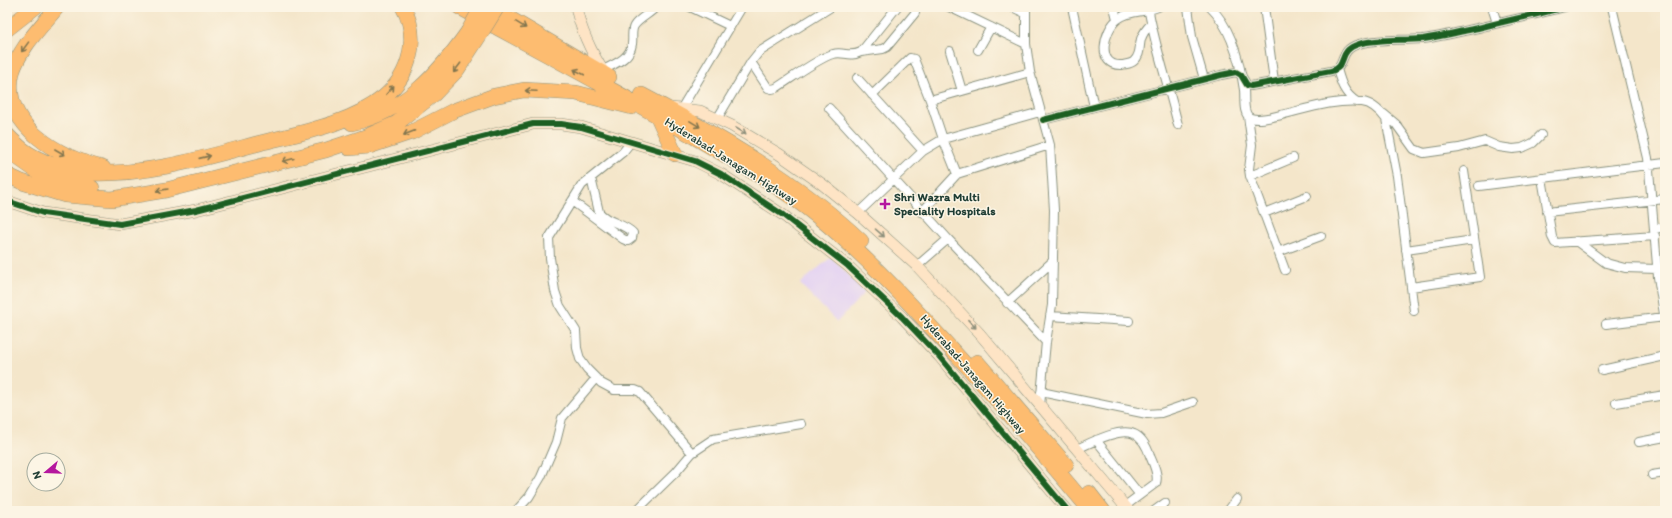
<svg xmlns="http://www.w3.org/2000/svg" width="1672" height="518" font-family="Itim,sans-serif">
<style>
.built{fill:#e4d3f2}
.lines{fill:none;stroke-linecap:round;stroke-linejoin:round}
.street-casing{stroke:#8a927f;stroke-width:10}
.secondary-casing{stroke:#8a927f;stroke-width:12}
.highway-casing{stroke:#8a927f;stroke-width:16}
.street{stroke:#fff;stroke-width:8}
.secondary{stroke:#fee4c5;stroke-width:11}
.highway{stroke:#fdbc6f;stroke-width:15}
.highway-bridge-casing{stroke:#8a927f;stroke-width:16;stroke-linecap:butt}
.highway-bridge{stroke:#fdbc6f;stroke-width:15}
.cycleway-casing{stroke:#fcf5e5;stroke-width:8}
.cycleway{stroke:#1b5e20;stroke-width:6}
.oneway{stroke:#83764f}
.oneway2{stroke:#8e907c}
.poi-dot{fill:#b5179e;stroke:#fcf5e5;stroke-width:1.5}
.labels{text-anchor:middle;dominant-baseline:central;stroke-width:3;stroke-linejoin:round;paint-order:stroke}
.street-label{font-size:12px;fill:#1f3d34;stroke:#fcf5e5}
.poi-label{font-size:12px;font-weight:bold;fill:#1f3d34;stroke:#fcf5e5;text-anchor:start}
</style>
<rect width="100%" height="100%" fill="#fcf5e5"/>
<filter id="ink" filterUnits="userSpaceOnUse"><feTurbulence type="fractalNoise" baseFrequency=".025" numOctaves="2"/><feDisplacementMap in="SourceGraphic" scale="8" xChannelSelector="R" yChannelSelector="G"/><feConvolveMatrix kernelMatrix="1 2 1 2 8 2 1 2 1" color-interpolation-filters="sRGB"/></filter>
<filter id="wash" filterUnits="userSpaceOnUse"><feTurbulence type="fractalNoise" baseFrequency=".012" numOctaves="4" result="noise"/><feDisplacementMap in="SourceGraphic" scale="16" xChannelSelector="R" yChannelSelector="G"/><feGaussianBlur stdDeviation="0.9" result="paint"/><feColorMatrix in="noise" values="0 0 0 0 0 0 0 0 0 0 0 0 0 0 0 0 0 1.4 0 .05"/><feComposite in="paint" operator="in"/></filter>
<g filter="url(#wash)">
<rect width="100%" height="100%" fill="#f4e6ca"/>
<path class="built" d="M 831,257 L 865,292 L 837,322 L 800,284 Z"/>
</g>
<g filter="url(#ink)">
<g class="lines">
<g class="street-casing">
<path id="street" d="M 690,7 L 730,26
M 949,7 L 1026,44
M 1012,7 L 1025,13
M 1026,7 L 1026,44 L 1030,72 L 1050,145 L 1054,210 L 1052,305 L 1046,342 L 1040,406
M 1072,7 L 1094,107
M 1114,7 L 1117,19
M 1188,7 L 1192,37 L 1204,79
M 1210,7 C 1231,27 1240,62 1244,90 C 1245,97 1242,115 1251,118 C 1260,121 1272,117 1281,115 C 1306,109 1335,99 1362,102 C 1372,103 1380,111 1386,119 L 1397,176 L 1414,311
M 1264,7 L 1274,81
M 1492,7 L 1497,23
M 1612,7 L 1648,158 L 1658,277 L 1665,320
M 1149,12 C 1156,50 1169,87 1178,125
M 1151,24 C 1147,28 1143,33 1141,39 C 1139,47 1141,55 1134,61 C 1131,64 1126,64 1122,65 C 1095,67 1104,29 1118,19 C 1130,10 1145,13 1158,7
M 978,50 L 991,27
M 950,51 L 962,91
M 861,52 L 883,49 L 887,47 L 915,13 L 916,7
M 751,62 L 768,88 L 772,89 L 776,88 C 789,80 820,57 833,54 C 844,51 849,58 861,52 L 897,7
M 1337,69 C 1341,83 1344,94 1357,102
M 603,70 C 614,64 630,59 632,44 C 633,38 631,31 634,26 C 639,18 650,14 656,7
M 1030,72 L 930,100 L 943,139 L 957,174 L 1050,145
M 857,78 L 923,151
M 872,95 L 910,58 L 914,59 L 930,100
M 829,108 L 948,239
M 681,109 L 742,7
M 1384,114 L 1396,124 L 1414,149 L 1424,153 L 1459,148 L 1485,141 L 1499,147 L 1513,149 L 1522,148 L 1533,143 L 1541,135
M 1248,116 L 1252,145 L 1249,169 L 1250,176 L 1285,270
M 717,119 L 751,62 L 759,52 L 831,7
M 1043,120 L 1221,75 L 1236,72 L 1241,75 L 1247,85 L 1251,86 L 1331,71 C 1349,66 1336,51 1359,44 C 1380,38 1402,41 1423,39 C 1443,36 1463,31 1482,27 C 1510,20 1538,14 1565,7
M 631,142 L 623,152 L 582,185 L 549,238 L 550,258 L 555,291 L 560,306 L 576,331 L 577,348 L 580,359 L 587,369 L 601,383 L 614,390 L 635,390 L 640,392 L 692,453
M 1250,176 L 1293,158
M 1542,178 L 1552,237 L 1555,243 L 1655,236
M 1479,186 L 1665,163
M 572,201 L 623,239 L 628,241 L 632,238 L 633,233 C 624,223 607,223 599,212 L 591,178
M 922,212 L 957,174
M 1547,212 L 1665,199
M 858,213 L 923,151 L 943,139 L 1040,112
M 1264,213 L 1307,196
M 1654,229 L 1665,227
M 1576,241 L 1606,263 L 1625,268 L 1657,269
M 1406,250 L 1474,240
M 1278,252 L 1321,236
M 917,266 L 948,239 L 1046,342
M 1411,287 L 1480,277 L 1464,171
M 1007,303 L 1053,261
M 1050,316 L 1129,321
M 1606,324 L 1665,317
M 1602,370 L 1665,356
M 1041,392 L 1147,414 L 1161,413 L 1193,402
M 1616,403 L 1665,395
M 1096,440 L 1140,495
M 1639,442 L 1665,437
M 1077,449 C 1090,443 1120,427 1134,434 C 1143,438 1147,447 1150,456 C 1153,463 1159,475 1156,483 L 1125,506
M 1652,475 L 1665,473
M 516,511 L 529,497 L 541,477 L 556,442 L 562,418 L 596,378
M 636,511 L 676,472 L 692,453 L 713,439 L 801,424
M 1154,511 L 1165,503
M 1228,511 L 1237,499"/>
</g>
<g class="secondary-casing">
<path id="secondary" d="M 576,7 C 581,32 591,52 605,74
M 671,108 L 700,111 L 732,126 L 779,154 L 822,184 L 858,213 L 917,266 L 980,334 L 1129,511
M 7,201 L 43,213 L 120,224 L 196,210 L 533,124 L 561,124 L 581,127 L 695,161 L 721,174 L 783,215 L 848,266 L 902,317 L 939,356 L 1068,511"/>
</g>
<g class="highway-casing">
<path id="highway" d="M 57,7 C 41,27 20,47 12,73 C 0,126 61,158 103,168
M 459,7 C 537,49 616,91 693,136 C 735,161 779,185 817,216 C 859,250 896,288 932,328 C 987,387 1039,449 1091,511
M 486,7 L 512,20 L 609,77
M 7,29 L 35,7
M 642,95 C 719,136 797,181 861,241
M 657,115 L 675,154
M 352,123 C 406,111 438,74 468,32
M 7,135 C 12,140 17,145 22,149 C 37,161 69,172 87,173 C 145,176 204,158 260,143 C 300,133 351,124 384,97 C 410,75 420,38 403,7
M 349,148 L 370,146 L 412,132 L 453,111 L 494,96 L 524,90 L 576,93 L 632,107
M 7,150 L 37,171 L 74,185 L 92,188
M 7,175 L 22,182 L 65,195 L 112,199 L 166,190 L 326,150 L 365,137 L 397,123 L 434,94 L 457,70 L 479,36
M 977,362 L 1066,465
M 1089,493 L 1103,511"/>
</g>
<use href="#street" class="street"/>
<use href="#secondary" class="secondary"/>
<use href="#highway" class="highway"/>
<g class="highway-bridge-casing">
<path id="highway-bridge" d="M 468,32 L 482,7
M 479,36 L 497,7"/>
</g>
<use href="#highway-bridge" class="highway-bridge"/>
<g class="cycleway-casing">
<path id="cycleway" d="M 1043,120 L 1221,75 L 1236,72 L 1241,75 L 1247,85 L 1251,86 L 1331,71 C 1349,66 1336,51 1359,44 C 1380,38 1402,41 1423,39 C 1443,36 1463,31 1482,27 C 1510,20 1538,14 1565,7
M 7,201 L 43,213 L 120,224 L 196,210 L 533,124 L 561,124 L 581,127 L 695,161 L 721,174 L 783,215 L 848,266 L 902,317 L 939,356 L 1068,511"/>
</g>
<use href="#cycleway" class="cycleway"/>
</g>
<defs><path id="oneway-shaft" d="M-6 0H5M1.5-3L5.5 0L1.5 3" fill="none" stroke-width="1.6" stroke-linecap="round" stroke-linejoin="round"/></defs>
<g class="oneway">
<use href="#oneway-shaft" transform="translate(521 25) rotate(31)"/>
<use href="#oneway-shaft" transform="translate(25 47) rotate(126)"/>
<use href="#oneway-shaft" transform="translate(457 68) rotate(127)"/>
<use href="#oneway-shaft" transform="translate(579 72) rotate(-152)"/>
<use href="#oneway-shaft" transform="translate(390 90) rotate(-48)"/>
<use href="#oneway-shaft" transform="translate(531 91) rotate(-177)"/>
<use href="#oneway-shaft" transform="translate(695 124) rotate(31)"/>
<use href="#oneway-shaft" transform="translate(409 133) rotate(159)"/>
<use href="#oneway-shaft" transform="translate(60 152) rotate(30)"/>
<use href="#oneway-shaft" transform="translate(205 157) rotate(-13)"/>
<use href="#oneway-shaft" transform="translate(288 160) rotate(166)"/>
<use href="#oneway-shaft" transform="translate(162 190) rotate(170)"/>
</g>
<g class="oneway2">
<use href="#oneway-shaft" transform="translate(741 131) rotate(30)"/>
<use href="#oneway-shaft" transform="translate(880 233) rotate(41)"/>
<use href="#oneway-shaft" transform="translate(972 324) rotate(47)"/>
</g>
</g>
<path class="poi-dot" d="M883 198h4v4h4v4h-4v4h-4v-4h-4v-4h4z"/>
<g class="labels">
<g class="street-label">
<text transform="translate(731 161) rotate(32)">Hyderabad-Janagam Highway</text>
<text transform="translate(973 374) rotate(49)">Hyderabad-Janagam Highway</text>
</g>
<g class="poi-label">
<text x="894" y="197">Shri Wazra Multi<tspan x="894" dy="14">Speciality Hospitals</tspan></text>
</g>
</g>
<rect width="1672" height="518" fill="none" stroke="#fcf5e5" stroke-width="24"/>
<g transform="translate(46 472) rotate(251)"><circle r="19" fill="#fcf5e5" stroke="#a4ab9e"/>
<path d="M0-3L7 15L0 10L-7 15Z" fill="#b5179e"/>
<text y="-6" font-size="11" font-weight="bold" text-anchor="middle" fill="#1f3d34">N</text>
</g>
</svg>
